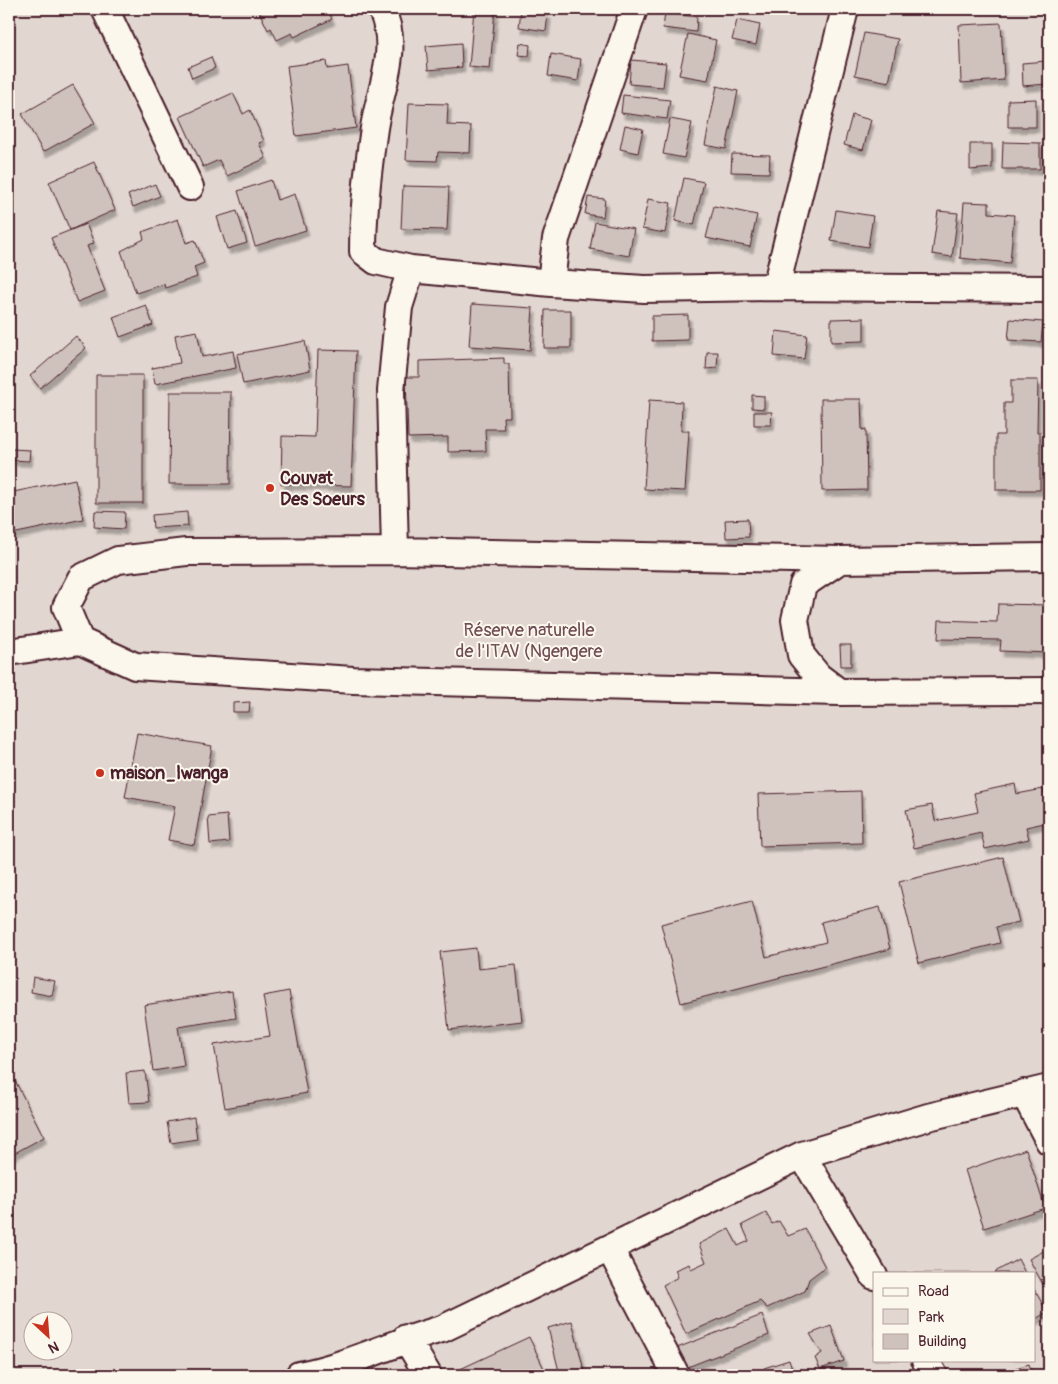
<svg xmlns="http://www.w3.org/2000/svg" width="1058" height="1384" font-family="Pangolin,sans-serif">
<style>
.green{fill:#e2d7d0;stroke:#967b7e;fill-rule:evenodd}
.building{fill:#cfc2bc;stroke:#4a1f2b;filter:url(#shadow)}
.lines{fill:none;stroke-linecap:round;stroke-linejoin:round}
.street-casing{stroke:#4a1f2b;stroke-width:30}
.street{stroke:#fbf7ec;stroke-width:26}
.poi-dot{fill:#c8321e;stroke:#fbf7ec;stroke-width:2}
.labels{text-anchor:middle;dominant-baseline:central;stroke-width:4;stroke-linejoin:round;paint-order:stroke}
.poi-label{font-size:18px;font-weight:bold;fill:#4a1f2b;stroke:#fbf7ec;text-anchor:start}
.park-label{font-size:18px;fill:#704d54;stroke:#fbf7ec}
</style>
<defs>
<filter id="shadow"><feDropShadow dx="3" dy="5.5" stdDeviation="1" flood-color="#0004"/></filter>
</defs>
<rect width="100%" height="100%" fill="#fbf7ec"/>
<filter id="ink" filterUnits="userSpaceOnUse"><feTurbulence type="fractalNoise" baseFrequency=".02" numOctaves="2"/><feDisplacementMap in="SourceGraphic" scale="10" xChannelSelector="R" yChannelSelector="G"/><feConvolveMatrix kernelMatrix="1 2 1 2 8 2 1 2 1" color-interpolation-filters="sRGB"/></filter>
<g filter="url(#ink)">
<path class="green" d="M 9,9 L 1049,9 L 1049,1375 L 9,1375 ZM 874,1273 L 1034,1273 L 1034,1360 L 874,1360 ZM 32,1322 L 62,1322 L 62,1352 L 32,1352 Z"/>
<path class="building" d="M 258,9 L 327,9 L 332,19 L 294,37 L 292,33 L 277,40 L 271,28 L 268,30 Z
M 474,9 L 495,9 L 490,69 L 469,67 Z
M 521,10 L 548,14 L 546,31 L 519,27 Z
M 665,13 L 697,17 L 696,32 L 663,28 Z
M 737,20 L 760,25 L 756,45 L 732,40 Z
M 1001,23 L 1004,80 L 961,83 L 959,25 Z
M 864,33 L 898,39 L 889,82 L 855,75 Z
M 688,34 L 716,40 L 708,80 L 679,75 Z
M 461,43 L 462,67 L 428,70 L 426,46 Z
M 520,43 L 530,45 L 529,56 L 518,55 Z
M 551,54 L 581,59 L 578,81 L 548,76 Z
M 211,57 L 215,68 L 192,78 L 188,67 Z
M 631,60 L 666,63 L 663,87 L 629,84 Z
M 326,61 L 327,69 L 348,66 L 356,128 L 296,136 L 287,66 Z
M 1046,61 L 1047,84 L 1023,86 L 1022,63 Z
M 73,85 L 95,123 L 43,152 L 22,114 Z
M 717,86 L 738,91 L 726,149 L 705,145 Z
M 233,93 L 243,114 L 250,110 L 264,141 L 259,143 L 266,158 L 227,176 L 219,160 L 203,167 L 180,117 Z
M 623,95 L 670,100 L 667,119 L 621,113 Z
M 1036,99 L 1036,127 L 1008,127 L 1008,100 Z
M 409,103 L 448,104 L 447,125 L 471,126 L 470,153 L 438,152 L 437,161 L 406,160 Z
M 852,115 L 871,120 L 863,150 L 844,145 Z
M 670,119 L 692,123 L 684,158 L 663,154 Z
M 625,125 L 643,129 L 638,153 L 620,149 Z
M 1003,142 L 1040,143 L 1040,169 L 1002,169 Z
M 970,144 L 992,144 L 992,168 L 970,170 Z
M 732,154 L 770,155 L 769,173 L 731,172 Z
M 94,162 L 115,210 L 70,230 L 49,182 Z
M 684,178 L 704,182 L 694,225 L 675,221 Z
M 271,180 L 277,200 L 295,194 L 306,230 L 255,246 L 238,191 Z
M 155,184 L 160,196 L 133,207 L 128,195 Z
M 403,186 L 449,187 L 447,230 L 401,229 Z
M 588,197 L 605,199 L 603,217 L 585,214 Z
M 648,199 L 671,203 L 665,233 L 642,229 Z
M 964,202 L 989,203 L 989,213 L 1014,215 L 1010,263 L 960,258 Z
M 714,206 L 757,215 L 750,247 L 706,238 Z
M 836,210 L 873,216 L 868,247 L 831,241 Z
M 237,211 L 247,243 L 227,249 L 217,217 Z
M 938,211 L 958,213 L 952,257 L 932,254 Z
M 178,219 L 186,243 L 195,240 L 204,263 L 194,267 L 197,277 L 165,288 L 164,284 L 136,293 L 121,251 L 144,239 L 142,232 Z
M 595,222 L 634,229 L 629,256 L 590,249 Z
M 86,224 L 94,243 L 87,246 L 105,291 L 77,302 L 51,238 Z
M 472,304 L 533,308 L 530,350 L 469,346 Z
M 146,305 L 153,325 L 120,337 L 113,317 Z
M 545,310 L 571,310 L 571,348 L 544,348 Z
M 688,315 L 688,340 L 652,341 L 652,316 Z
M 864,318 L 864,341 L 831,342 L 831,319 Z
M 1010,319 L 1043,322 L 1041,342 L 1008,340 Z
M 197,331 L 202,357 L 233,351 L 236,368 L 155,384 L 152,368 L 180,363 L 175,335 Z
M 776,331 L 807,335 L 804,359 L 774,356 Z
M 76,336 L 86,348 L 40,388 L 30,376 Z
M 305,341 L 310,370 L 243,384 L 237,354 Z
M 318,350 L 356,351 L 351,486 L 281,484 L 282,436 L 315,437 Z
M 707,352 L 718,352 L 717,368 L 706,369 Z
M 504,358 L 504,364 L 509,364 L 510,417 L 503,417 L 504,429 L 485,429 L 486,451 L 448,452 L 448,437 L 408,438 L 406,377 L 419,377 L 419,361 Z
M 96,375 L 143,375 L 143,503 L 96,503 Z
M 1011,380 L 1038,380 L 1037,432 L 1040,432 L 1040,490 L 996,490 L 996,435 L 1004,435 L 1004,403 L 1011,403 Z
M 170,392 L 231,392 L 230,484 L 169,484 Z
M 752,395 L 764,396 L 764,409 L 752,408 Z
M 821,399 L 861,399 L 862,430 L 866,429 L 867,490 L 822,491 Z
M 649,400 L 682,402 L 681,431 L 689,431 L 685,491 L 644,489 Z
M 754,412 L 772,412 L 771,425 L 754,425 Z
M 12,449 L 30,450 L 29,461 L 12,460 Z
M 75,479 L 83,519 L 12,534 L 9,518 L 9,493 Z
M 95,511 L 125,512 L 124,529 L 94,527 Z
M 187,512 L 188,526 L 153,528 L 152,515 Z
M 748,519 L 749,537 L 726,538 L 725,520 Z
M 998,604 L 1049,605 L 1049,653 L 1000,651 L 1001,640 L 938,639 L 939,620 L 997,622 Z
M 840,645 L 851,645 L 851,666 L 841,666 Z
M 250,702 L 249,712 L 233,712 L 233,703 Z
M 137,733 L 212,746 L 194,845 L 168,840 L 175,806 L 125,797 Z
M 1015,784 L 1017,794 L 1043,789 L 1049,822 L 1026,827 L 1029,839 L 985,849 L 981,833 L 914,848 L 906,810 L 932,805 L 935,821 L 978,812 L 974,793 Z
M 861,791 L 862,843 L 760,846 L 758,794 Z
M 227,815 L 229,842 L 210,844 L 208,817 Z
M 1003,857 L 1019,922 L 996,927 L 1000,943 L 919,963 L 899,882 Z
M 752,901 L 766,957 L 826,942 L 821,922 L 880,907 L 890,949 L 681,1003 L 661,924 Z
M 476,948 L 478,969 L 516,965 L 522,1021 L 449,1030 L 440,952 Z
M 33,977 L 55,981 L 52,996 L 31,992 Z
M 232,991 L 236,1018 L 178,1027 L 184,1066 L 153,1071 L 144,1005 Z
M 289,991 L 307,1093 L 225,1108 L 214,1045 L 270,1036 L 263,996 Z
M 9,1069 L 44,1137 L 9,1156 Z
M 145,1071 L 149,1102 L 129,1103 L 126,1073 Z
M 194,1117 L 197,1139 L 171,1143 L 167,1122 Z
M 1026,1149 L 1045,1208 L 984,1228 L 965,1170 Z
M 766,1213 L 772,1224 L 779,1221 L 788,1236 L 805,1229 L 825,1267 L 809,1279 L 805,1291 L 767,1308 L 760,1301 L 686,1334 L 663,1285 L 678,1277 L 675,1270 L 689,1264 L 691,1269 L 706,1262 L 699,1244 L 729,1229 L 738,1246 L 749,1241 L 742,1225 Z
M 1049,1248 L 1049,1295 L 1029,1259 Z
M 1018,1259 L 1025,1273 L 996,1273 L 995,1272 Z
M 1034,1289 L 1047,1312 L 1034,1320 Z
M 762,1315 L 769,1335 L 685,1368 L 677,1348 Z
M 572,1321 L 585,1375 L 560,1375 L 548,1328 Z
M 831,1326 L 844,1361 L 820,1369 L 815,1358 L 822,1353 L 810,1334 Z
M 529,1337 L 547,1375 L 458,1375 L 456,1371 Z
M 789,1360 L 794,1375 L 766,1375 L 764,1368 Z
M 1029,1364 L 1033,1375 L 993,1375 Z"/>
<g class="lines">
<g class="street-casing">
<path id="street" d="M 105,9 L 190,187
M 381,9 C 401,48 380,88 374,128 C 368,169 363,210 363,251 L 376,261 L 411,269 L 551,283 L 644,289 L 776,287 L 1049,289
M 551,283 L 556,239 L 634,9
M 776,287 L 845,9
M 395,551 L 391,391 L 399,307 L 411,269
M 1049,557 L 840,560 L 395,551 L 186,552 L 118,560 L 81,578 L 66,607 L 80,641 L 135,666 L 353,680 L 839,692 L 1049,691
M 9,652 L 80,641
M 839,692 L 818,676 L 801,655 L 795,620 L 803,585 L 840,560
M 1024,1093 L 1049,1141
M 802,1155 L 874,1276
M 610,1249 L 676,1375
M 406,1338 L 428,1375
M 925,1360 L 934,1375
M 299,1375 C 348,1366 393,1342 442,1329 L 802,1155 L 928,1117 L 1049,1088"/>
</g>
<use href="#street" class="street"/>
</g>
</g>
<g class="poi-dot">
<circle cx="270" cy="488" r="5"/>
<circle cx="100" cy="773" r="5"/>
</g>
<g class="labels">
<g class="poi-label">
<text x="280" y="478">Couvat<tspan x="280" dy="21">Des Soeurs</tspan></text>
<text x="110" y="773">maison_lwanga</text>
</g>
<g class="park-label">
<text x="529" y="630">Réserve naturelle<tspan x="529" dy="21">de l'ITAV (Ngengere</tspan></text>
</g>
</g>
<rect width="1058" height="1384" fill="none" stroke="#fbf7ec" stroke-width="30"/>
<rect x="15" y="15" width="1028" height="1354" fill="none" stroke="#4a1f2b" stroke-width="2" filter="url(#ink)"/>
<rect x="873" y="1272" width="162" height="90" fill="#fbf7ec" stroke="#b4a19f"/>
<rect x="883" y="1288" width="25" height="8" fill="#fbf7ec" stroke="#b4a19f"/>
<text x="918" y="1296" font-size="15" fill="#4a1f2b">Road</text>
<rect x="883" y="1309" width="25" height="15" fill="#e2d7d0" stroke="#b4a19f"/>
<text x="918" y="1322" font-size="15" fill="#4a1f2b">Park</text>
<rect x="883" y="1334" width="25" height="15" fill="#cfc2bc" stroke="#b4a19f"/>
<text x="918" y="1346" font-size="15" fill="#4a1f2b">Building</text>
<g transform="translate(48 1336) rotate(154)"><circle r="24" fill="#fbf7ec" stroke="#b4a19f"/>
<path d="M0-4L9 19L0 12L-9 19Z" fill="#c8321e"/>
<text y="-8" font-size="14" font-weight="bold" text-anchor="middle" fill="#4a1f2b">N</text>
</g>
</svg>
